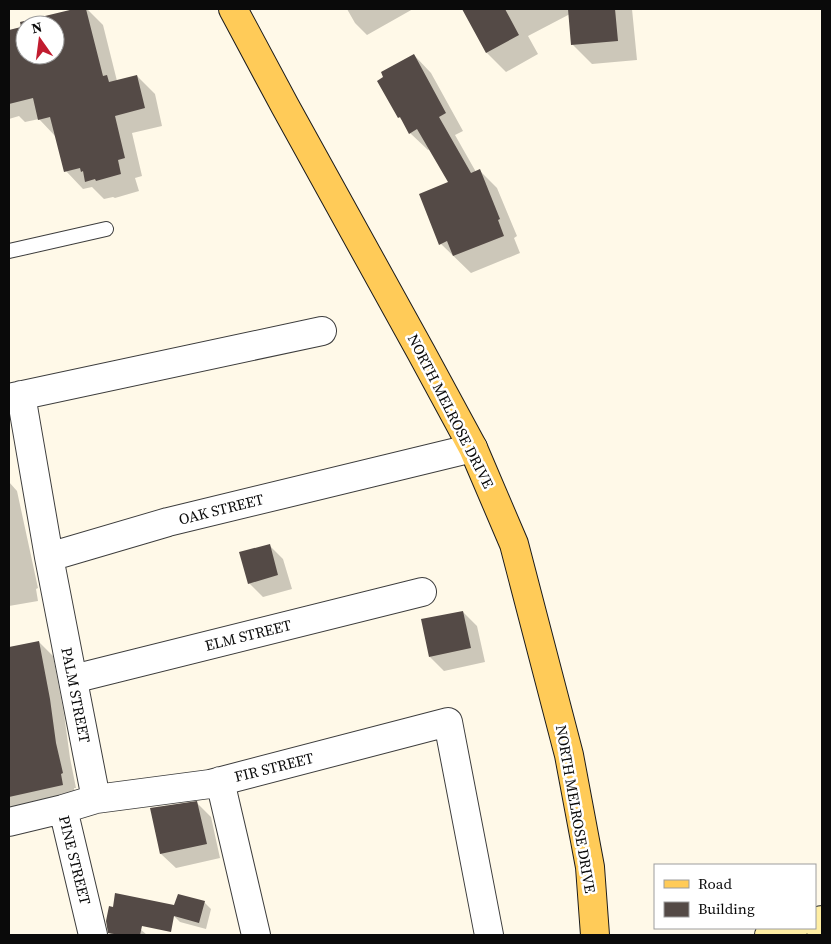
<svg xmlns="http://www.w3.org/2000/svg" width="831" height="944" font-family="'Source Serif 4',serif">
<style>
.shadow{fill:#0003;fill-rule:evenodd}
.building{fill:#544a46;fill-rule:evenodd}
.lines{fill:none;stroke-linecap:round;stroke-linejoin:round}
.service-casing{stroke:#3d3d3d;stroke-width:16}
.minor-casing{stroke:#3d3d3d;stroke-width:30}
.secondary-casing{stroke:#2c2c2c;stroke-width:30}
.primary-casing{stroke:#1b1b1b;stroke-width:30}
.service{stroke:#fff;stroke-width:14}
.minor{stroke:#fff;stroke-width:28}
.secondary{stroke:#ffeea3;stroke-width:28}
.primary{stroke:#ffcb58;stroke-width:28}
.labels{text-anchor:middle;dominant-baseline:central;stroke-width:5;stroke-linejoin:round;paint-order:stroke}
.street-label{font-size:15px;fill:#0a0a0a;stroke:#fff}
</style>
<rect width="100%" height="100%" fill="#fff9e8"/>
<path class="shadow" d="M 80,9 L 87,9 L 103,25 L 117,81 L 137,76 L 155,94 L 162,126 L 132,133 L 142,176 L 135,178 L 139,191 L 115,198 L 113,197 L 104,199 L 92,187 L 83,189 L 66,171 L 56,137 L 39,119 L 25,122 L 19,116 L 9,119 L 9,31 L 22,28 L 21,23 ZM 25,25 L 55,25 L 55,55 L 25,55 Z
M 347,9 L 413,9 L 367,35 L 355,23 Z
M 464,9 L 632,9 L 637,60 L 592,64 L 573,45 L 570,14 L 528,36 L 538,54 L 506,72 L 487,53 Z
M 414,55 L 431,73 L 463,131 L 455,135 L 476,172 L 480,171 L 497,188 L 517,236 L 514,238 L 520,253 L 471,273 L 441,244 L 450,183 L 430,149 L 428,150 L 410,133 L 404,122 L 399,117 Z
M 9,482 L 17,491 L 38,588 L 36,589 L 38,601 L 9,606 Z
M 269,545 L 283,559 L 292,589 L 263,597 L 249,583 Z
M 463,612 L 477,626 L 485,662 L 444,671 L 430,657 Z
M 39,642 L 53,656 L 64,714 L 70,758 L 76,788 L 74,788 L 77,799 L 9,810 L 9,648 Z
M 197,803 L 211,817 L 220,858 L 176,868 L 161,854 L 151,809 Z
M 204,902 L 211,909 L 206,929 L 180,922 L 173,915 Z
M 114,906 L 147,935 L 112,935 L 109,932 Z"/>
<path class="building" d="M 74,9 L 86,9 L 103,76 L 107,75 L 109,82 L 137,75 L 145,108 L 115,116 L 125,158 L 118,160 L 121,174 L 96,181 L 95,179 L 85,182 L 83,171 L 81,172 L 80,168 L 64,172 L 50,117 L 38,120 L 33,98 L 9,104 L 9,30 L 21,27 L 20,22 ZM 25,25 L 55,25 L 55,55 L 25,55 Z
M 462,9 L 505,9 L 519,35 L 486,53 Z
M 568,9 L 615,9 L 618,41 L 571,45 Z
M 414,54 L 446,113 L 439,117 L 471,173 L 480,169 L 500,219 L 498,220 L 504,236 L 453,256 L 447,241 L 439,245 L 419,194 L 448,182 L 417,129 L 409,134 L 400,117 L 398,118 L 377,81 L 383,77 L 381,72 Z
M 270,544 L 278,575 L 248,584 L 239,552 Z
M 463,611 L 471,648 L 429,657 L 421,619 Z
M 39,641 L 50,699 L 56,743 L 63,773 L 61,774 L 63,785 L 9,797 L 9,647 Z
M 197,801 L 207,844 L 160,854 L 150,808 Z
M 115,893 L 174,905 L 178,894 L 205,901 L 199,923 L 174,916 L 171,932 L 142,926 L 140,935 L 120,935 L 108,933 L 106,921 L 109,906 L 113,907 Z"/>
<g class="lines">
<g class="service-casing">
<path id="service" d="M 9,251 L 106,229"/>
</g>
<g class="minor-casing">
<path id="minor" d="M 21,395 L 49,557 L 96,799
M 9,398 L 322,331
M 49,557 L 168,522 L 473,448
M 73,679 L 422,592
M 220,781 L 256,935
M 63,809 L 93,935
M 9,822 L 63,809 L 96,799 L 210,784 L 448,722 L 489,935"/>
</g>
<g class="secondary-casing">
<path id="secondary" d="M 815,922 L 822,920
M 769,935 L 794,928"/>
</g>
<g class="primary-casing">
<path id="primary" d="M 233,9 L 285,106 L 421,352 L 473,448 L 514,544 L 569,755 L 590,867 L 595,935"/>
</g>
<use href="#service" class="service"/>
<use href="#minor" class="minor"/>
<use href="#secondary" class="secondary"/>
<use href="#primary" class="primary"/>
</g>
<g class="labels">
<g class="street-label">
<text transform="translate(451 411) rotate(63)">NORTH MELROSE DRIVE</text>
<text transform="translate(221 509) rotate(-14)">OAK STREET</text>
<text transform="translate(248 635) rotate(-14)">ELM STREET</text>
<text transform="translate(76 695) rotate(79)">PALM STREET</text>
<text transform="translate(274 767) rotate(-14)">FIR STREET</text>
<text transform="translate(576 809) rotate(80)">NORTH MELROSE DRIVE</text>
<text transform="translate(75 860) rotate(76)">PINE STREET</text>
</g>
</g>
<rect width="831" height="944" fill="none" stroke="#0a0a0a" stroke-width="20"/>
<rect x="654" y="864" width="162" height="65" fill="#ffffff" stroke="#9d9d9d"/>
<rect x="664" y="880" width="25" height="8" fill="#ffcb58" stroke="#9d9d9d"/>
<text x="698" y="889" font-size="15" fill="#0a0a0a">Road</text>
<rect x="664" y="902" width="25" height="15" fill="#544a46" stroke="#9d9d9d"/>
<text x="698" y="914" font-size="15" fill="#0a0a0a">Building</text>
<g transform="translate(40 40) rotate(346)"><circle r="24" fill="#ffffff" stroke="#9d9d9d"/>
<path d="M0-4L9 19L0 12L-9 19Z" fill="#c11c2f"/>
<text y="-8" font-size="14" font-weight="bold" text-anchor="middle" fill="#0a0a0a">N</text>
</g>
</svg>
